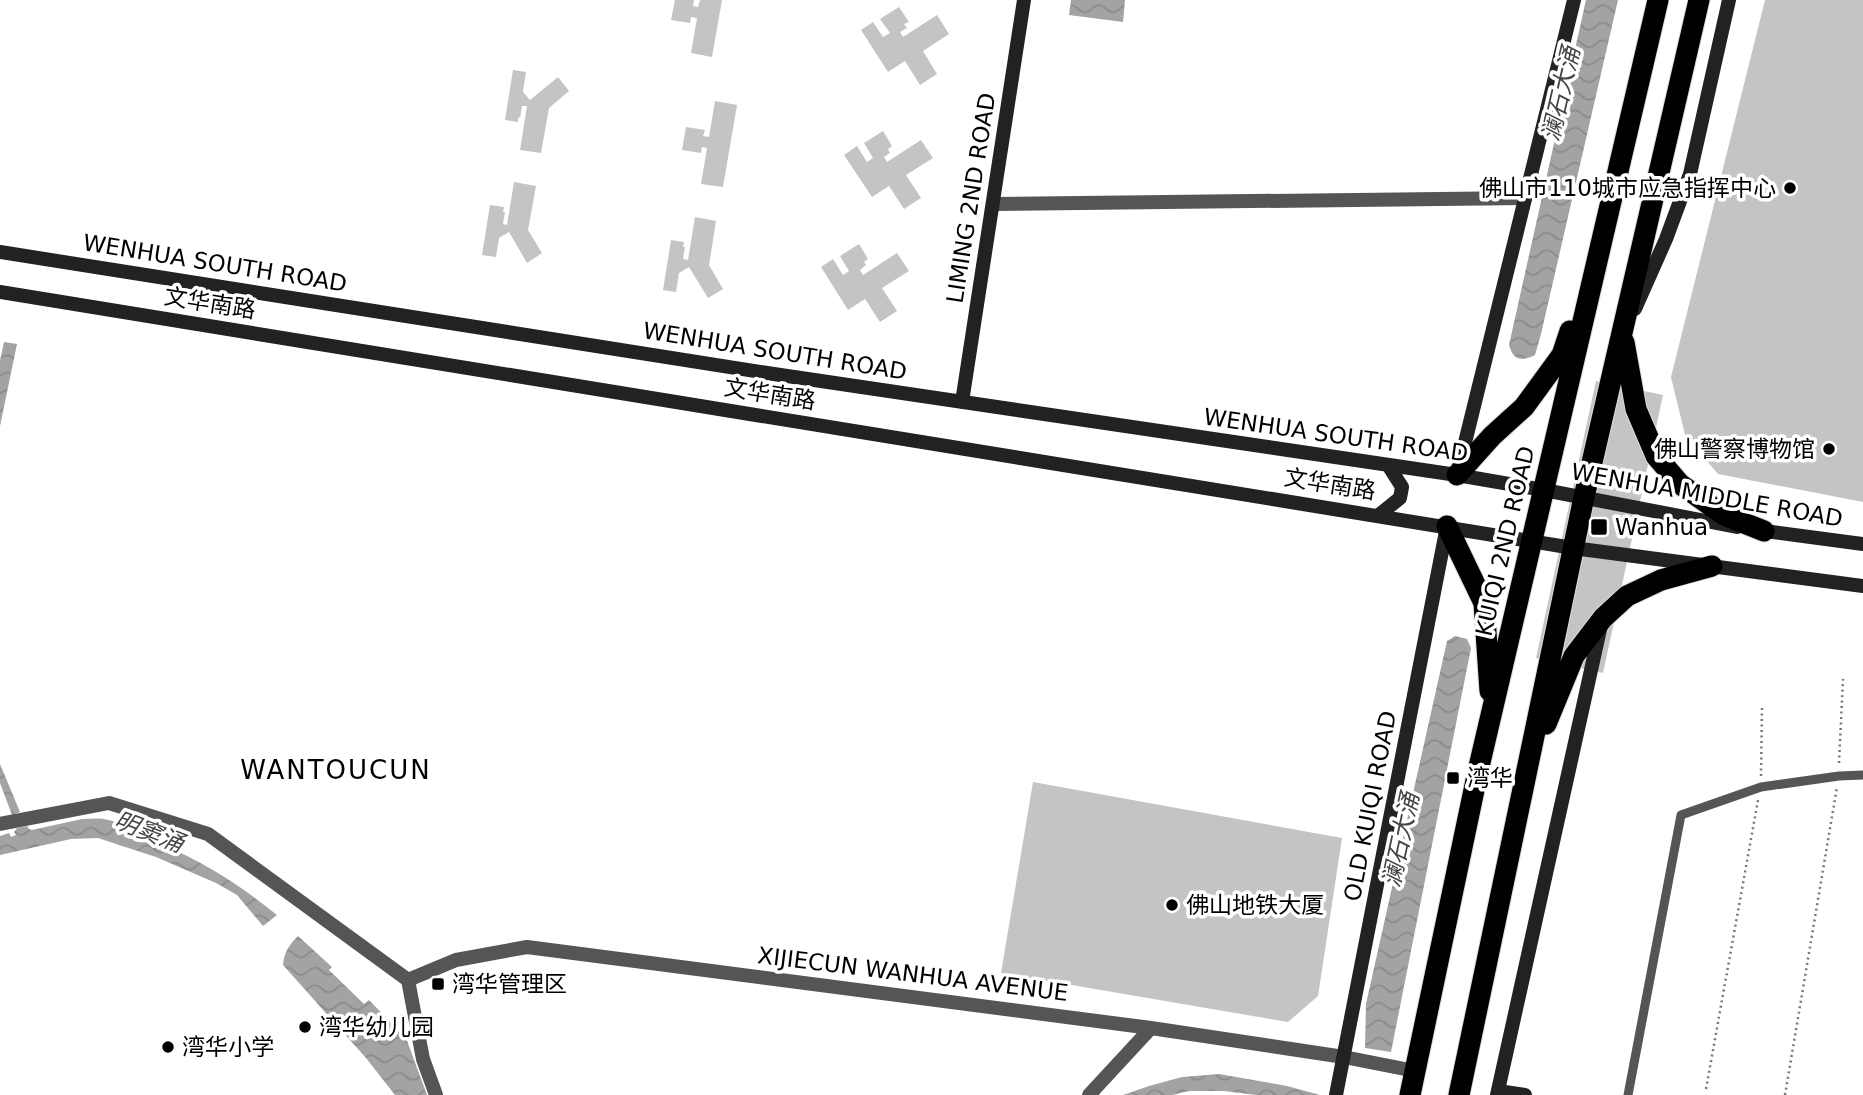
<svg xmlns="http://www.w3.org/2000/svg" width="1863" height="1095" font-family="'DejaVu Sans','Noto Sans SC',sans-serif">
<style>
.water{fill:url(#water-waves)}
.building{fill:#c4c4c4}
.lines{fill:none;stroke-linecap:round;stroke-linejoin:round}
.highway-casing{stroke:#dbdbdb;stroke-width:23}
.path{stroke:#777;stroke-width:2.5;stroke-dasharray:2 3.5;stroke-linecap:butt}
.lane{stroke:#555;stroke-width:9}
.street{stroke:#555;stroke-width:14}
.secondary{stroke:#222;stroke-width:14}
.highway{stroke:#000;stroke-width:21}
.poi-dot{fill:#000;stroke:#fff;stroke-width:2.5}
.labels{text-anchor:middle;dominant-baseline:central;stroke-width:7;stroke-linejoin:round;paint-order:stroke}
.poi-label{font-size:23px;fill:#000;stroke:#fff;text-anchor:start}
.street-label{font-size:23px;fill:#000;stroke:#fff}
.water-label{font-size:24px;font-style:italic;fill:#444;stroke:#fff}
.quarter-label{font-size:26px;letter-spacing:2px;fill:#000;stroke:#fff}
</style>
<defs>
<pattern id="water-waves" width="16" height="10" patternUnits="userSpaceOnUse" patternTransform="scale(1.75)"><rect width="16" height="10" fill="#a3a3a3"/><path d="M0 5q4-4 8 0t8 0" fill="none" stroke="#8b8b8b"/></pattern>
</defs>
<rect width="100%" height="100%" fill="#fff"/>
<path class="water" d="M 1071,0 L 1125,0 L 1123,22 L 1069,15 Z
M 1586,0 L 1618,0 L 1541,334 L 1535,355 C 1521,362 1513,360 1509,345 Z
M 4,342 L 17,344 L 0,426 L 0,361 Z
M 1455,636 L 1467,639 L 1471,648 L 1391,1052 L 1365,1048 L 1366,1004 L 1447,641 Z
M 0,764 L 20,812 L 12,815 L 0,783 Z
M 82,819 C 89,819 97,818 104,819 C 125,822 143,837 163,845 C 206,863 241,886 277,915 L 263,926 L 237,895 L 216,883 L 156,857 L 98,838 L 71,839 L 0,855 L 0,836 L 9,833 L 11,837 L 16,835 L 14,832 L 17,828 L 27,826 L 29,829 L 32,830 Z
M 298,936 L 332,967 L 329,970 L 364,1004 L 369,1000 L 406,1038 L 427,1095 L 395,1095 L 366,1058 L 283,965 C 284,952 289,945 298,936 Z
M 1219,1074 L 1287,1086 L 1320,1095 L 1256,1095 L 1224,1091 L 1189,1091 L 1172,1095 L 1123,1095 L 1149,1086 L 1182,1077 Z"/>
<path class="building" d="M 675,0 L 694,0 L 693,6 L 698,7 L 700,0 L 722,0 L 712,57 L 691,53 L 697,18 L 691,17 L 690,23 L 671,20 Z
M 1765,0 L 1863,0 L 1863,502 L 1718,474 L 1685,435 L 1671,377 Z
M 899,7 L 909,22 L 904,24 L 907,28 L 900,32 L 903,37 L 937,15 L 949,34 L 923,51 L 937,74 L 920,85 L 905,61 L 888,72 L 861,30 L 873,22 L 883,37 L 890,33 L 880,19 Z
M 513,70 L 526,72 L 523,92 L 530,100 L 558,77 L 569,91 L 549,108 L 541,153 L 520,150 L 527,106 L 522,106 L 520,118 L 518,117 L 518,122 L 505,120 Z
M 715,101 L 737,105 L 723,187 L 701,184 L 707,148 L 702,147 L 701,153 L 682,150 L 686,127 L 705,130 L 703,136 L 709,137 Z
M 883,131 L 892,146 L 888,149 L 890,153 L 884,157 L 887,162 L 921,140 L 933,158 L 906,175 L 921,198 L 904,209 L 889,186 L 872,197 L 844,155 L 857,146 L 867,162 L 873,158 L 864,143 Z
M 514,182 L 536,186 L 528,230 L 542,253 L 527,263 L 509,232 L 499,238 L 496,257 L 482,255 L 490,205 L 504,207 L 503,212 L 505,212 L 503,224 L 507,225 Z
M 695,217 L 716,221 L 709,265 L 723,289 L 708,298 L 689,267 L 679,273 L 676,292 L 663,290 L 671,240 L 684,242 L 683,247 L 685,247 L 683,259 L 688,260 Z
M 859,244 L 868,259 L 864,262 L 866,265 L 860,270 L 863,275 L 897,253 L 909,271 L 882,288 L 897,311 L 880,322 L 865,299 L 848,310 L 821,267 L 833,259 L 843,275 L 849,271 L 840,256 Z
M 1596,381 L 1663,395 L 1603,673 L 1536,658 Z
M 1033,782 L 1342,838 L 1318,996 L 1288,1022 L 1001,973 Z"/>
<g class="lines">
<g class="highway-casing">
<path id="highway" d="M 1624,342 L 1636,409 L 1656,456 L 1680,484 L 1724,515 L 1764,531
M 1457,475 L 1492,436 L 1524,407 L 1562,355 L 1570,331
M 1447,526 L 1484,603 L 1490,691
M 1546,724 L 1574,656 L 1603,618 L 1627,596 L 1661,580 L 1712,566
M 1410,1095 L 1478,771 L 1658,0
M 1459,1095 L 1584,497 L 1699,0"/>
</g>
<path class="path" d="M 1839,763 L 1843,679
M 1761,776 L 1762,706
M 1706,1089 L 1758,800
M 1785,1095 L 1837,787"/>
<path class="lane" d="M 1628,1095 L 1681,815 L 1761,787 L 1839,776 L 1863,775"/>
<path class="street" d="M 993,204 L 1525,198
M 0,824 L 109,803 L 208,834 L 408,980 L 423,1059 L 436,1095
M 408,980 L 456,960 L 527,947 L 1151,1028 L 1344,1057 L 1415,1071
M 1089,1095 L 1151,1028"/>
<path class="secondary" d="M 0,252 L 767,373 L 1457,475 L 1544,490 L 1737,527
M 0,292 L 1573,548 L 1863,586
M 1635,309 L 1666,239 L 1690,174 L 1729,0
M 962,402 L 1024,0
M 1458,471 L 1574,0
M 1379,515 L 1400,498 L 1402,487 L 1388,465
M 1757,530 L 1863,544
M 1498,1091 L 1525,1095
M 1336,1095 L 1447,526
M 1497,1095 L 1601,625"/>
<use href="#highway" class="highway"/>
</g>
<g class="poi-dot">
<circle cx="1790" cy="188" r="7"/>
<circle cx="1829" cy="449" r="7"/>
<rect x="1590" y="518" width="18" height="18" rx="3.5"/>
<rect x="1446" y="771" width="14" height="14" rx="3.5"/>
<circle cx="1172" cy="905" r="7"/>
<rect x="431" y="977" width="14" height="14" rx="3.5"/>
<circle cx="305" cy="1027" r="7"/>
<circle cx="168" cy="1047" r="7"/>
</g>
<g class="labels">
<g class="poi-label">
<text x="1776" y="188" text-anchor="end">佛山市110城市应急指挥中心</text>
<text x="1815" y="449" text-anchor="end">佛山警察博物馆</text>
<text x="1615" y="527">Wanhua</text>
<text x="1467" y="778">湾华</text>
<text x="1186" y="905">佛山地铁大厦</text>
<text x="452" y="984">湾华管理区</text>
<text x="319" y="1027">湾华幼儿园</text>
<text x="182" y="1047">湾华小学</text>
</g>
<g class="street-label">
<text transform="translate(971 198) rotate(-81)">LIMING 2ND ROAD</text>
<text transform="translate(215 263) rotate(9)">WENHUA SOUTH ROAD</text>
<text transform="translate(210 303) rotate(9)">文华南路</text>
<text transform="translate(775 351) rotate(9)">WENHUA SOUTH ROAD</text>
<text transform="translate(770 394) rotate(9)">文华南路</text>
<text transform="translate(1336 435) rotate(8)">WENHUA SOUTH ROAD</text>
<text transform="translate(1330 484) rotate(9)">文华南路</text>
<text transform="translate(1707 495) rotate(10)">WENHUA MIDDLE ROAD</text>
<text transform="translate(1505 541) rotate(-77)">KUIQI 2ND ROAD</text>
<text transform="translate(1370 806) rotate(-79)">OLD KUIQI ROAD</text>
<text transform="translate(913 974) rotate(7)">XIJIECUN WANHUA AVENUE</text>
</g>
<g class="water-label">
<text transform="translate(1561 94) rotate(-77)">澜石大涌</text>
<text transform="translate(149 832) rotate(21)">明窦涌</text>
<text transform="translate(1401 840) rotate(-78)">澜石大涌</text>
</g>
<g class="quarter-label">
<text x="336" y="770">WANTOUCUN</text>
</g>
</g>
</svg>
